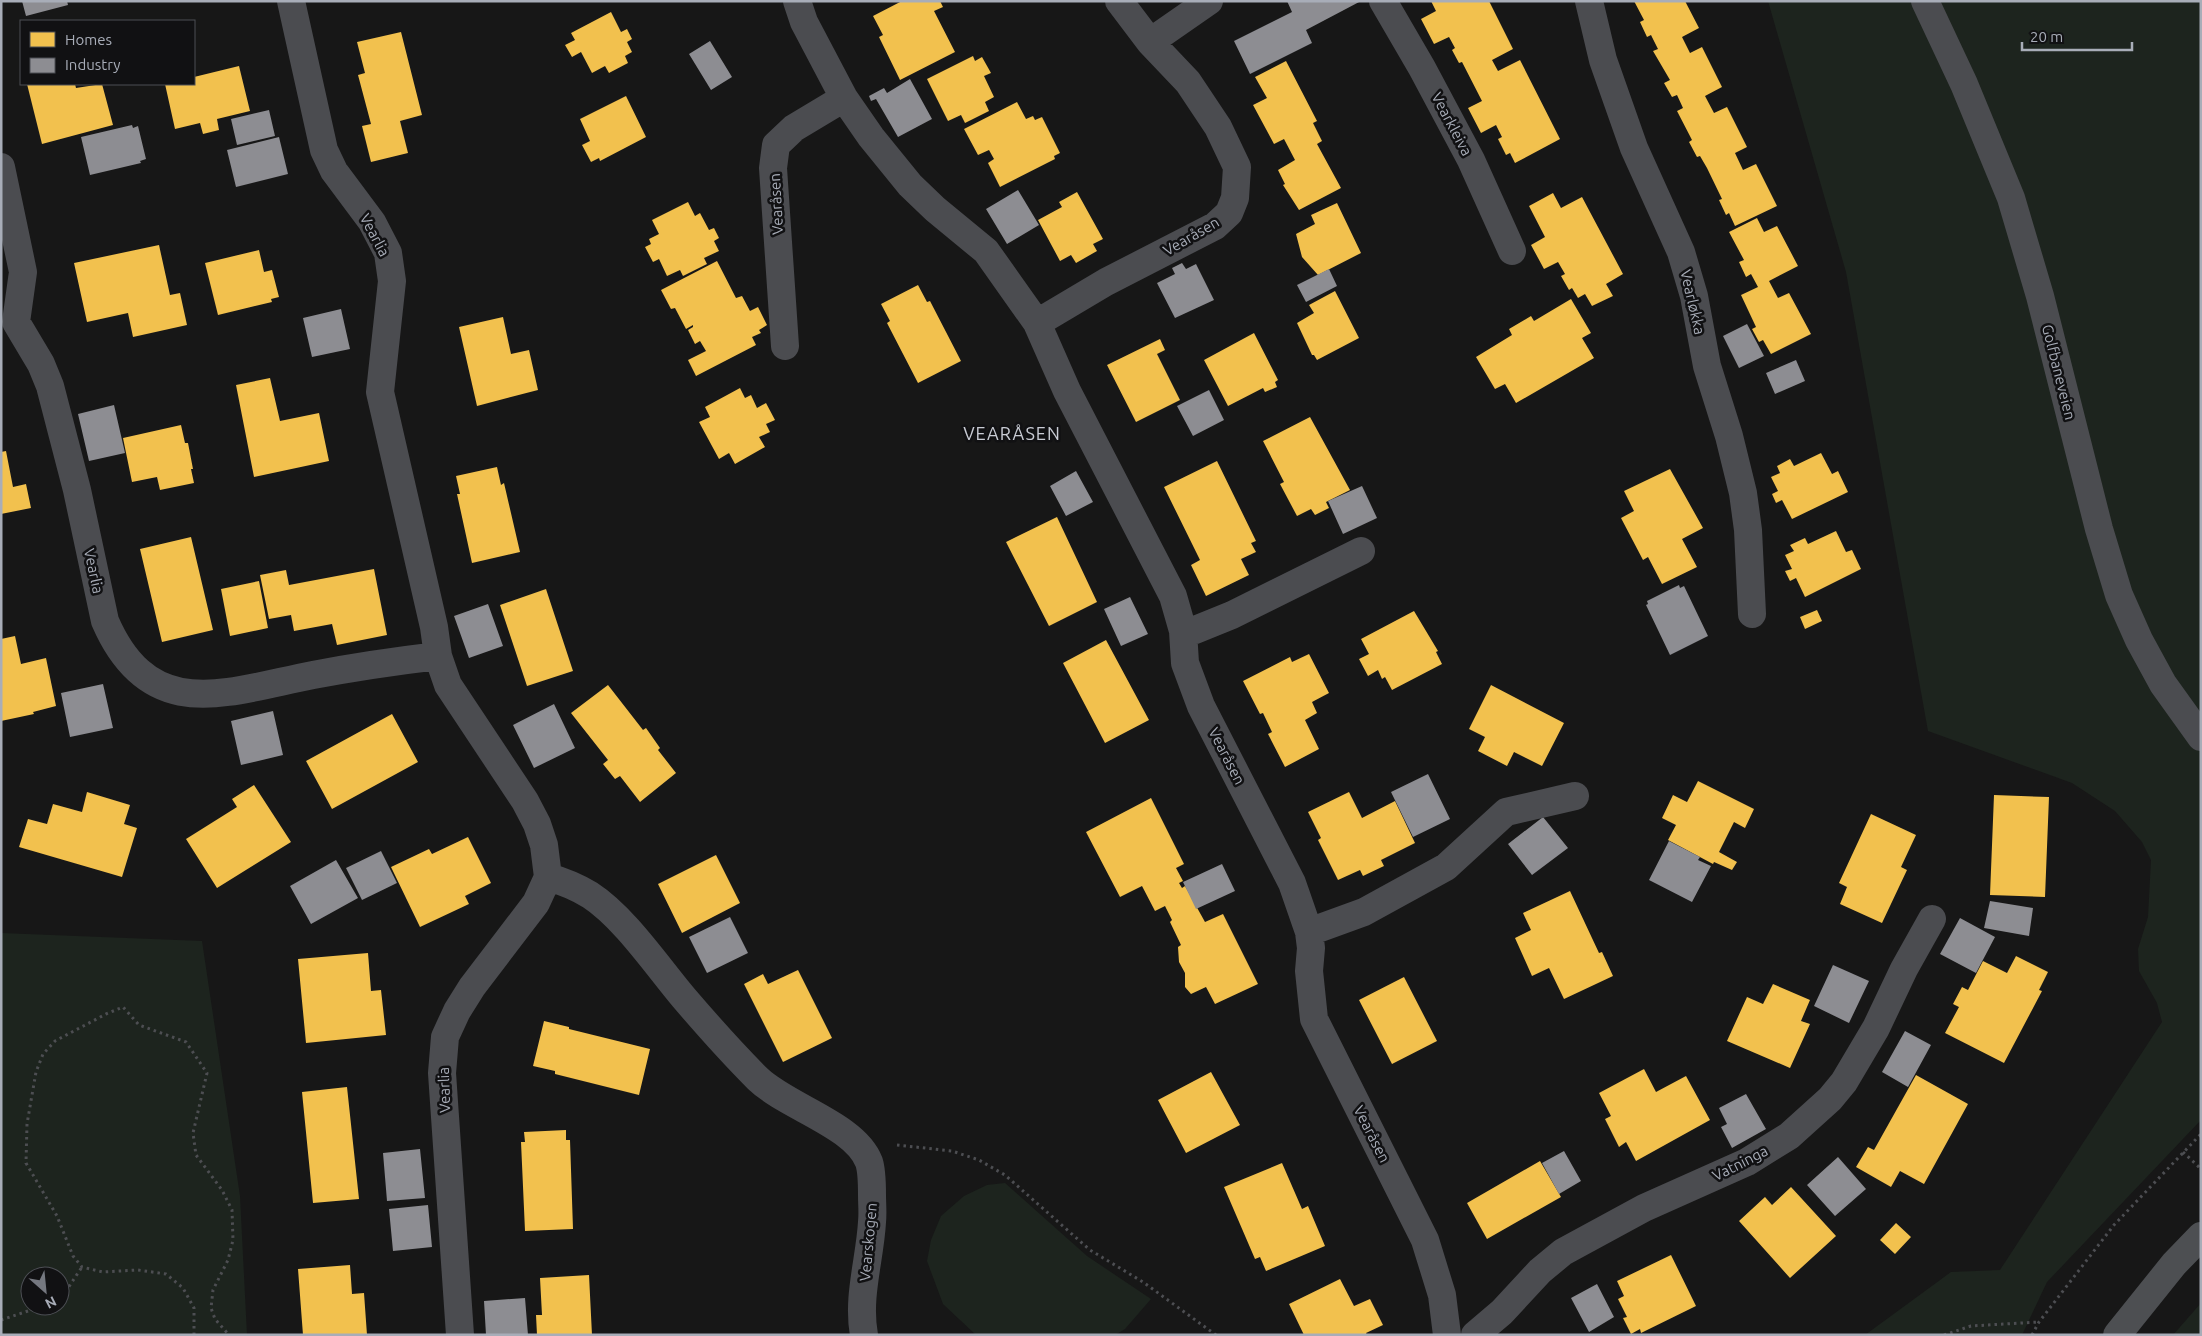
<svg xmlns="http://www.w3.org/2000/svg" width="2202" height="1336" font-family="Ubuntu,sans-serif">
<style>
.green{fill:#1d241e;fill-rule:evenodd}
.homes{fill:#f2c14e}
.industry{fill:#8d8d92}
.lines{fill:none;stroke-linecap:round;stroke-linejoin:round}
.path{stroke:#4d4e52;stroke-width:3;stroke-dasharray:2.5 4;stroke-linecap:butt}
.minor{stroke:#4b4c50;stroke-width:28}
.major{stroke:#4d4f52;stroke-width:28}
.labels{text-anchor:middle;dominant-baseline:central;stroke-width:5;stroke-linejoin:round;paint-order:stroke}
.street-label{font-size:15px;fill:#a8adb8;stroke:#111113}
.quarter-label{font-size:18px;letter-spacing:1px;fill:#c9ccd4;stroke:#111113}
</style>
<rect width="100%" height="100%" fill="#171717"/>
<path class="green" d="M 1768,1 L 2201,1 L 2201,1120 L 2047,1282 L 2022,1335 L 1865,1335 L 1951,1272 L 2000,1270 L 2162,1022 L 2157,1003 L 2139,971 L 2138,949 L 2148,917 L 2151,860 L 2142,842 L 2115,811 L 2072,783 L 1928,731 L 1846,272 Z
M 1,933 L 202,941 L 240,1196 L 247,1335 L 1,1335 ZM 30,1276 L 60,1276 L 60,1306 L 30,1306 Z
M 1005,1183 L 1087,1256 L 1151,1299 L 1125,1329 L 1115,1335 L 976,1335 L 943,1304 L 927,1261 L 931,1240 L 941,1216 L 964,1196 L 987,1185 Z
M 2201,1303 L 2201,1335 L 2173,1335 Z"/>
<path class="homes" d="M 902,1 L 940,1 L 943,7 L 934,11 L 955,52 L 900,80 L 879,37 L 883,35 L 873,16 Z
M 1431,1 L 1489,1 L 1513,49 L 1492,60 L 1498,71 L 1520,60 L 1560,139 L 1515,163 L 1510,153 L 1506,155 L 1498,139 L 1502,137 L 1496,125 L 1481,133 L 1468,108 L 1482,101 L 1462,62 L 1459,63 L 1452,50 L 1455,48 L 1449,37 L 1434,44 L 1421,19 L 1436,11 Z
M 1634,1 L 1685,1 L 1699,28 L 1682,37 L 1690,53 L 1702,47 L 1722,87 L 1705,96 L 1714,113 L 1727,107 L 1747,147 L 1735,153 L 1743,170 L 1756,164 L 1777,206 L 1735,226 L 1729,213 L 1726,215 L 1719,200 L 1722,199 L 1707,168 L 1700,156 L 1697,157 L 1689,142 L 1692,140 L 1677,111 L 1683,108 L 1677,95 L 1672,97 L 1664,83 L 1670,80 L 1653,51 L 1658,49 L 1651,35 L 1647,37 L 1640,22 L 1644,20 Z
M 611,12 L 621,32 L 627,29 L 632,39 L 627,42 L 632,52 L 625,56 L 628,63 L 609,73 L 605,66 L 592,73 L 581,52 L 572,57 L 565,45 L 575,40 L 571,33 Z
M 401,32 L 422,115 L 400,121 L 408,153 L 371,162 L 362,126 L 371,124 L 358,75 L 365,73 L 357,42 Z
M 973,56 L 975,61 L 982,57 L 991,73 L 984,76 L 994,97 L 985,102 L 989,111 L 965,123 L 961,115 L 948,121 L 927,79 Z
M 1286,61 L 1317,121 L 1313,123 L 1322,141 L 1317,144 L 1341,188 L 1299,210 L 1283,185 L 1285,184 L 1278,170 L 1295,160 L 1284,139 L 1274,144 L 1253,105 L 1267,98 L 1255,77 Z
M 239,66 L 250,111 L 217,119 L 219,130 L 203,134 L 200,123 L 175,129 L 165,84 L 194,84 L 194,77 Z
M 27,84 L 75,84 L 76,88 L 102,84 L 113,125 L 42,144 Z
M 626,96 L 646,137 L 600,161 L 599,158 L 591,162 L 582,145 L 590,141 L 580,119 Z
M 1017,102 L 1026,119 L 1033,116 L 1035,120 L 1042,117 L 1060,153 L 1054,156 L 1055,159 L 1000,187 L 988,163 L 994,159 L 989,150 L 978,155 L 964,129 Z
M 1077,192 L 1103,239 L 1093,244 L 1097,251 L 1076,263 L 1071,255 L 1060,261 L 1038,220 L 1062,207 L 1059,202 Z
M 1553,193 L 1561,208 L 1582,197 L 1623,274 L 1606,284 L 1613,296 L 1592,306 L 1585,294 L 1578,298 L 1572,288 L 1569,290 L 1561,276 L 1565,274 L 1558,262 L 1544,269 L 1531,245 L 1545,237 L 1529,206 Z
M 688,202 L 695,216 L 700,213 L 709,230 L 714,228 L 719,238 L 714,241 L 719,251 L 704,258 L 707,264 L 683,276 L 680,270 L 667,276 L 659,259 L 653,262 L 645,247 L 651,244 L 649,239 L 659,234 L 652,220 Z
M 1337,203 L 1361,253 L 1318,275 L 1302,257 L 1296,234 L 1315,224 L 1311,215 Z
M 1757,218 L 1764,232 L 1777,226 L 1798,266 L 1769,281 L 1778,298 L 1789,293 L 1811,334 L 1771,354 L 1763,340 L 1759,342 L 1752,329 L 1756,327 L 1741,295 L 1758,287 L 1751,274 L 1746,277 L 1739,262 L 1744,260 L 1729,232 Z
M 159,245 L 170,295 L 180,293 L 187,325 L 133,337 L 128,313 L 87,322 L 74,263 Z
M 259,250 L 264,272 L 272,270 L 279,297 L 271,299 L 272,302 L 218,315 L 205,263 Z
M 717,261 L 736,298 L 742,296 L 750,311 L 758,307 L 767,325 L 759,330 L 761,333 L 752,337 L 756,345 L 696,376 L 688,360 L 706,351 L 700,341 L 695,344 L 688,330 L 693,327 L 693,325 L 686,329 L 675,308 L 671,309 L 661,290 Z
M 918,285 L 927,302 L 930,301 L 961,361 L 918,383 L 887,323 L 890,321 L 881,304 Z
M 1335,291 L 1359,338 L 1317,360 L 1314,355 L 1312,355 L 1297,323 L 1314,313 L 1309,305 Z
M 1571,299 L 1591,333 L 1582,338 L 1594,358 L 1516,403 L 1505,384 L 1495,389 L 1476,357 L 1512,335 L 1509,329 L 1531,316 L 1534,321 Z
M 503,317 L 511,354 L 529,350 L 538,390 L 477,406 L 459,327 Z
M 1254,333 L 1278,380 L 1275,382 L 1277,387 L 1265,392 L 1263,388 L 1228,406 L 1204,360 Z
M 1160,339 L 1165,350 L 1157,354 L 1180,400 L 1136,422 L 1107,365 Z
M 270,378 L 280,421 L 319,413 L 329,461 L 254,477 L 236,385 Z
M 740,388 L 745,398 L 751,395 L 757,408 L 766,403 L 775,420 L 766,424 L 770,432 L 759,437 L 765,447 L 735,464 L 729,453 L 719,459 L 699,422 L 710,417 L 705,407 Z
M 1310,417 L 1350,490 L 1326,502 L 1329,508 L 1315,515 L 1311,509 L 1297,516 L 1280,484 L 1284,482 L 1263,441 Z
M 181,425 L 185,443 L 188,443 L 193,469 L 191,469 L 194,483 L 160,490 L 157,477 L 132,482 L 123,438 Z
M 6,451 L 13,487 L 26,484 L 31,508 L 1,514 L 1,452 Z
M 1821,453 L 1832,474 L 1838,471 L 1848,492 L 1792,519 L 1782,500 L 1776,503 L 1772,494 L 1778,491 L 1771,477 L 1780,473 L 1777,466 L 1790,459 L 1794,466 Z
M 1217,461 L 1256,541 L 1251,543 L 1256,552 L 1241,559 L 1249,575 L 1206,596 L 1191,565 L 1200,560 L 1164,487 Z
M 497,467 L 501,485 L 504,483 L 520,552 L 472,563 L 457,494 L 460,494 L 456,476 Z
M 1670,469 L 1703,528 L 1682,539 L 1697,567 L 1662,584 L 1648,557 L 1643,560 L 1621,518 L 1634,511 L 1624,491 Z
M 1057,517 L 1097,602 L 1049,626 L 1006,542 Z
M 1836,531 L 1846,552 L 1852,550 L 1861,569 L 1805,597 L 1796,578 L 1790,581 L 1785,571 L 1792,569 L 1785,555 L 1794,551 L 1790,545 L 1805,538 L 1808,544 Z
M 191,537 L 213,630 L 162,642 L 140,549 Z
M 374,569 L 387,635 L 337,645 L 332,624 L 294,631 L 291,615 L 269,619 L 260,575 L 286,570 L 289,585 Z
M 259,581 L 268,628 L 230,636 L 221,589 Z
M 546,589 L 573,671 L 527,686 L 500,605 Z
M 1817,610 L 1822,621 L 1805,629 L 1800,617 Z
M 1414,611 L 1438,651 L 1436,652 L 1442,664 L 1392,690 L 1385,677 L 1382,679 L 1378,670 L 1368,676 L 1359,659 L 1369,654 L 1361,639 Z
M 15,636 L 21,664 L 46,658 L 56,706 L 33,712 L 34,714 L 1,721 L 1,639 Z
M 1106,640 L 1149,720 L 1105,743 L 1063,663 Z
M 1309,654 L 1329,693 L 1312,702 L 1317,713 L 1305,720 L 1319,749 L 1285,767 L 1268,734 L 1272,732 L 1263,713 L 1260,714 L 1243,681 L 1290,657 L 1292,662 Z
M 608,685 L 643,730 L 646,728 L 660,748 L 658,750 L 676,773 L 640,802 L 620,776 L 615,779 L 603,764 L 608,760 L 571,713 Z
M 1491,685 L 1564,723 L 1542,766 L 1514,752 L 1507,766 L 1478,751 L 1485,737 L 1469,729 Z
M 392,714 L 418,762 L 332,809 L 306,761 Z
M 1698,781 L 1754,809 L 1745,828 L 1734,822 L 1719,852 L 1737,862 L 1732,870 L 1714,862 L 1713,864 L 1668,840 L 1676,825 L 1662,818 L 1673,795 L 1687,802 Z
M 254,785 L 291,842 L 217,888 L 186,839 L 237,807 L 232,799 Z
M 87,792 L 130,805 L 124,824 L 137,828 L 122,877 L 19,847 L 28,819 L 47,824 L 53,804 L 82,812 Z
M 1349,792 L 1362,818 L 1395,801 L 1415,843 L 1381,860 L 1384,866 L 1363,876 L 1360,870 L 1338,880 L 1318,840 L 1321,838 L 1308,812 Z
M 1994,795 L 2049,797 L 2045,897 L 1990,895 Z
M 1151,798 L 1184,864 L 1176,868 L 1183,881 L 1179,883 L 1182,888 L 1185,886 L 1205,922 L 1223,914 L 1258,984 L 1215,1004 L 1206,987 L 1191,994 L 1185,987 L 1185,973 L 1179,962 L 1178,947 L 1181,945 L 1170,922 L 1172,920 L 1165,906 L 1155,911 L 1142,886 L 1120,897 L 1086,832 Z
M 1871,814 L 1916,835 L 1901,867 L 1907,870 L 1882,923 L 1840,904 L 1847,887 L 1839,883 Z
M 468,837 L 491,883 L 465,896 L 469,904 L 420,927 L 391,867 L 429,849 L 432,854 Z
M 716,855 L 740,903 L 682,933 L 658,884 Z
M 1570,891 L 1599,953 L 1602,952 L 1613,976 L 1564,999 L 1549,968 L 1532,976 L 1515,938 L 1531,930 L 1523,913 Z
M 368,953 L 371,991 L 381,990 L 386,1035 L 306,1043 L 298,959 Z
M 2016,956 L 2048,972 L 2039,990 L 2042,991 L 2004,1063 L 1945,1033 L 1959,1007 L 1953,1004 L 1962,987 L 1968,990 L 1983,961 L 2007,973 Z
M 798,970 L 832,1038 L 783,1062 L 744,984 L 763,974 L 768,984 Z
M 1404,977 L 1437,1041 L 1392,1064 L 1359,1000 Z
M 1773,984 L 1810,1000 L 1801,1021 L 1810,1024 L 1790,1068 L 1727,1041 L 1747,997 L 1763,1004 Z
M 544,1021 L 569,1027 L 569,1029 L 650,1049 L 639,1095 L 555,1074 L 555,1071 L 533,1066 Z
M 1644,1069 L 1656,1092 L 1686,1076 L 1710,1120 L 1636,1161 L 1626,1142 L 1619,1147 L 1605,1119 L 1611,1116 L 1599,1093 Z
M 1211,1072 L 1240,1125 L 1186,1153 L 1158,1100 Z
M 1916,1075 L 1968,1104 L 1924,1184 L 1900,1171 L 1891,1187 L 1856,1167 L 1868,1147 L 1874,1150 Z
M 347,1087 L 359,1199 L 313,1203 L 302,1092 Z
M 566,1130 L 566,1140 L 570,1140 L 573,1229 L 525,1231 L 521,1142 L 525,1142 L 524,1132 Z
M 1540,1161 L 1561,1197 L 1487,1239 L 1467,1203 Z
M 1282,1163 L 1302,1209 L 1308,1206 L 1325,1246 L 1266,1271 L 1260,1257 L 1255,1259 L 1224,1187 Z
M 1791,1187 L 1836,1236 L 1790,1278 L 1739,1221 L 1765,1197 L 1772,1205 Z
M 1896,1223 L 1911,1237 L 1895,1254 L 1880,1240 Z
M 1671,1255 L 1696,1306 L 1641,1333 L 1640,1329 L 1631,1334 L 1623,1318 L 1627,1317 L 1618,1299 L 1624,1296 L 1617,1281 Z
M 350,1265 L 352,1294 L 364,1293 L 367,1335 L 303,1335 L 298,1269 Z
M 589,1275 L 592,1335 L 537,1335 L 536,1315 L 542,1315 L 540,1278 Z
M 1340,1279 L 1354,1306 L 1370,1299 L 1383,1325 L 1366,1333 L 1367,1335 L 1304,1335 L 1289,1304 Z"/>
<path class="industry" d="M 22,1 L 67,1 L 68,5 L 26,16 Z
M 1287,1 L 1361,1 L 1306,30 L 1312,43 L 1250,74 L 1234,41 L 1292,12 Z
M 710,41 L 732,77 L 711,90 L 689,54 Z
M 910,79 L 932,119 L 898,137 L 876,99 L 871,101 L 869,96 L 884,88 L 887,93 Z
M 269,110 L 275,136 L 237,145 L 231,119 Z
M 132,125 L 133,128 L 138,126 L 146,159 L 140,161 L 141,163 L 90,175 L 81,137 Z
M 279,137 L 288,174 L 236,187 L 227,150 Z
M 1018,190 L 1039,225 L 1007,244 L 986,209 Z
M 1182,263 L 1186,269 L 1196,264 L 1214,300 L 1175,318 L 1157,283 L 1175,274 L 1172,268 Z
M 1329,269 L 1337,286 L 1306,302 L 1297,285 Z
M 341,309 L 350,349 L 312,357 L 303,318 Z
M 1747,324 L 1764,356 L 1739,368 L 1723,336 Z
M 1796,360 L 1805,381 L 1775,394 L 1766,373 Z
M 1209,390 L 1224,420 L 1193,436 L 1177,406 Z
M 114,405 L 125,453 L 89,461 L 78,414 Z
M 1076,471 L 1093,502 L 1066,516 L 1050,486 Z
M 1362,486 L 1377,518 L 1343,534 L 1328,501 Z
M 1679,585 L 1680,588 L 1684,586 L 1708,636 L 1670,655 L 1646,605 L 1648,604 L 1647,601 Z
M 1130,597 L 1148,634 L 1121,646 L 1104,609 Z
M 488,604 L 503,646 L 469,658 L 454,616 Z
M 103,684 L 113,728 L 70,737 L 61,693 Z
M 554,704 L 575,748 L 534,768 L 513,725 Z
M 273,711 L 283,755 L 241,765 L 231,721 Z
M 1428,774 L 1450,819 L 1413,837 L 1391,792 Z
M 1543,817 L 1568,848 L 1532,875 L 1508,844 Z
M 1669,841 L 1700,857 L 1698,860 L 1711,866 L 1692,902 L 1649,880 Z
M 381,851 L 397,883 L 362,900 L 346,868 Z
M 336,860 L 358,898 L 311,924 L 290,886 Z
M 1222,864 L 1235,891 L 1196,909 L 1183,882 Z
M 1990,901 L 2033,908 L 2029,936 L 1984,928 Z
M 730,917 L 748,953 L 707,973 L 689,937 Z
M 1960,918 L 1995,937 L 1976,973 L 1940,954 Z
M 1833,965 L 1869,981 L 1849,1023 L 1814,1006 Z
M 1905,1031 L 1931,1045 L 1908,1087 L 1882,1072 Z
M 1746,1094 L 1766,1129 L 1732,1148 L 1721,1127 L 1727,1124 L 1719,1108 Z
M 420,1149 L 425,1198 L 387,1201 L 383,1153 Z
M 1564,1151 L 1581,1181 L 1559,1194 L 1542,1163 Z
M 1838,1157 L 1866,1189 L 1835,1216 L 1807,1185 Z
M 428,1205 L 432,1247 L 393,1251 L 389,1209 Z
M 1597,1284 L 1614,1317 L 1589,1332 L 1571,1298 Z
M 525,1298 L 528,1335 L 486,1335 L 484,1301 Z"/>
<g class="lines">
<path class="path" d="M 897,1145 L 952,1151 L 979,1160 L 1005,1175 L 1090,1250 L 1143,1282 L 1216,1335
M 2183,1152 L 2201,1169
M 60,1296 L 68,1288 L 82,1267
M 1,1320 L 43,1306
M 194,1335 L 194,1308 L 183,1288 L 166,1274 L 138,1270 L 103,1272 L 82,1267 L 73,1256 L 57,1216 L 26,1163 L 27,1124 L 36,1072 L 43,1054 L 55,1041 L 106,1014 L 123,1007 L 139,1025 L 186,1042 L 207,1073 L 193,1133 L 196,1155 L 222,1190 L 232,1210 L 233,1240 L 228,1260 L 213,1290 L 211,1308 L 215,1319 L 229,1335
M 1944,1335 L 1971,1326 L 2039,1322
M 2032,1335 L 2039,1322 L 2114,1225 L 2201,1134"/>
<path class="minor" d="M 291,1 L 324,150 L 334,171 L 372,222 L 388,253 L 392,281 L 380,392 L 434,627 L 438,656 L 448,685 L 525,801 L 537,824 L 544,845 L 548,877 L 536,903 L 472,987 L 457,1011 L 445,1037 L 442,1073 L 460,1335
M 797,1 L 804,22 L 844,98 L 871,137 L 910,185 L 935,209 L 986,251 L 1037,323 L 1067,391 L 1173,596 L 1183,631 L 1185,663 L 1201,706 L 1292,883 L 1309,932 L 1311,948 L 1309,971 L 1314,1019 L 1425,1240 L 1442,1295 L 1447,1335
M 1383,1 L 1422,68 L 1471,160 L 1512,251
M 1589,1 L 1603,60 L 1634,148 L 1681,252 L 1694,296 L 1707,366 L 1729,436 L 1743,493 L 1748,530 L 1752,614
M 1925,1 L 1964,84 L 2011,198 L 2040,296 L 2099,529 L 2119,595 L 2139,640 L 2163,684 L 2201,737
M 1150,42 L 1209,1
M 1,167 L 23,272 L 16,322 L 41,364 L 50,386 L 77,490 L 105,621 C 150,725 226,692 313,675 C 355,667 396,661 438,656
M 1037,323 L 1106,282 L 1215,226 L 1229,213 L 1235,198 L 1237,167 L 1218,127 L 1188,82 L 1150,42 L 1119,1
M 785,346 L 773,168 L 776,145 L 794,128 L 844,98
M 1183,631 L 1195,630 L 1232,615 L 1361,551
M 548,877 C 562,881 577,887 590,895 C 624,917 657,966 684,998 C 708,1026 732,1053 758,1079 C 787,1107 855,1125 869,1162 C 872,1171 872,1185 872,1195 C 872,1204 873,1213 872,1222 C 870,1259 857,1297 864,1335
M 1309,932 L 1364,912 L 1446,867 L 1506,812 L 1575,796
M 1475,1335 L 1502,1312 L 1540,1271 L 1563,1252 L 1644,1208 L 1747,1162 L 1789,1136 L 1830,1099 L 1844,1082 L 1876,1028 L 1904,969 L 1932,919"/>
<path class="major" d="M 2117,1335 L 2174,1264 L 2201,1236"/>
</g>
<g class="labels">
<g class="street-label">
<text transform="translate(1452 124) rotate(62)">Vearkleiva</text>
<text transform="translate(776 204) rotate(-93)">Vearåsen</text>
<text transform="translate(375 235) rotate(62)">Vearlia</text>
<text transform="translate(1191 236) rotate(-30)">Vearåsen</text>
<text transform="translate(1693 302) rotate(77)">Vearløkka</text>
<text transform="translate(2059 372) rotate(76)">Golfbaneveien</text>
<text transform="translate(94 571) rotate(78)">Vearlia</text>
<text transform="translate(1227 756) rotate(63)">Vearåsen</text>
<text transform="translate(444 1090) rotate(-92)">Vearlia</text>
<text transform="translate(1372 1134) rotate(63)">Vearåsen</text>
<text transform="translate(1740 1163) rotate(-27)">Vatninga</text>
<text transform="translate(868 1242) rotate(-85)">Vearskogen</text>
</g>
<g class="quarter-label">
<text x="1012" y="433">VEARÅSEN</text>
</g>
</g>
<rect width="2202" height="1336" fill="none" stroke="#a8adb8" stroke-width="5"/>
<rect x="20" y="20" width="175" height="65" fill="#111113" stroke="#4d4f55"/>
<rect x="30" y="32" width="25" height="15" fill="#f2c14e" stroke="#4d4f55"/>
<text x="65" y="45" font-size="15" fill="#a8adb8">Homes</text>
<rect x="30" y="58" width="25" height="15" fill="#8d8d92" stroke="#4d4f55"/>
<text x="65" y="70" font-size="15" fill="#a8adb8">Industry</text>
<g transform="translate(45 1291) rotate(153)"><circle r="24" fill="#111113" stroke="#4d4f55"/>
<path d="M0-4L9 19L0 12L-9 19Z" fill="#757880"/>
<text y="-8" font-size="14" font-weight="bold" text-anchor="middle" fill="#a8adb8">N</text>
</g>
<path d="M2022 42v8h110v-8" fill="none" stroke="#a8adb8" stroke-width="2.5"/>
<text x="2030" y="42" font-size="15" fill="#a8adb8" stroke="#111113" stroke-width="4" paint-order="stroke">20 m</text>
</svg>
